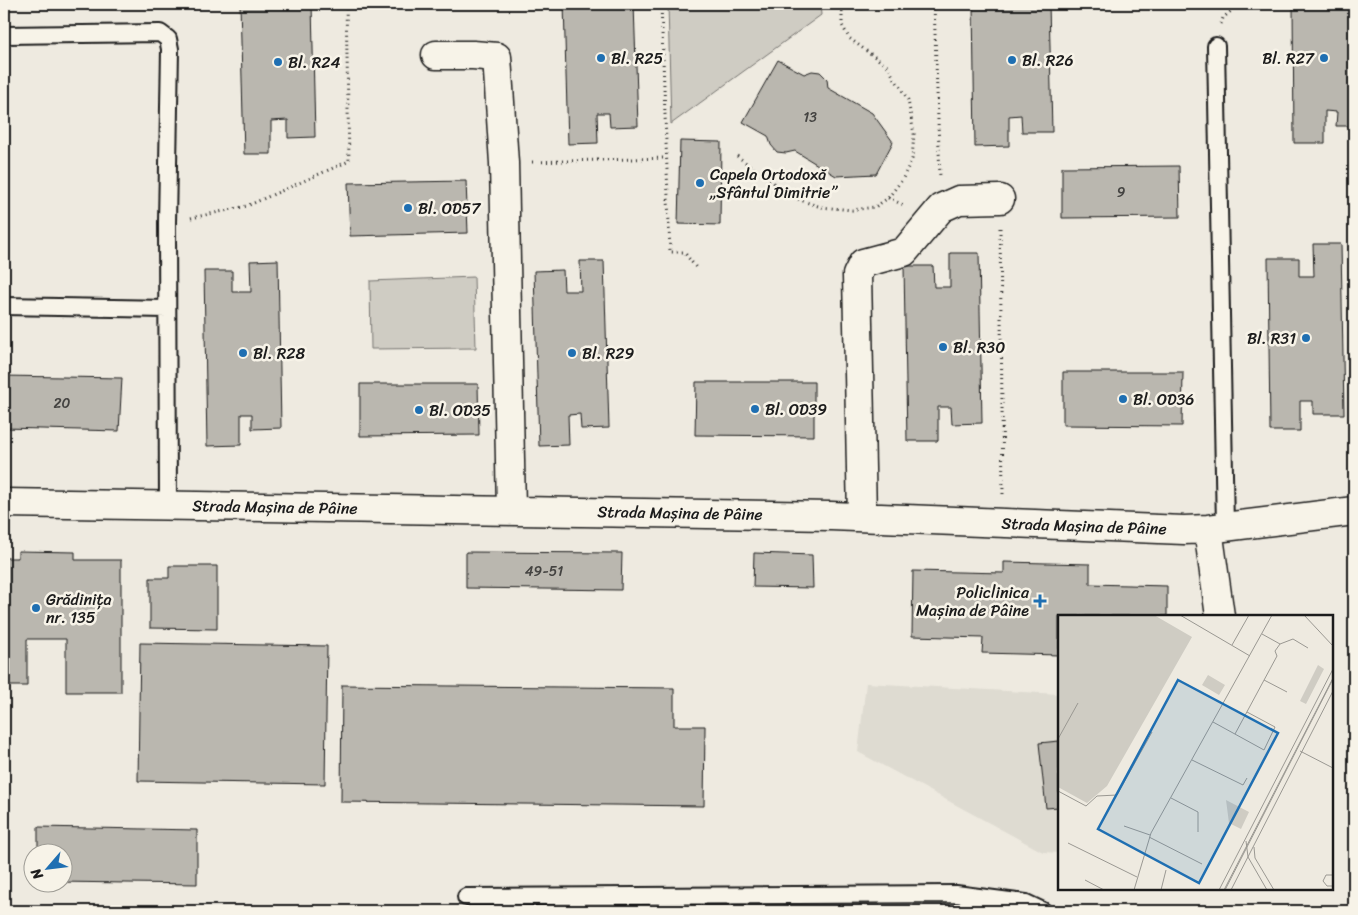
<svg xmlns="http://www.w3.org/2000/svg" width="1358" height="915" font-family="Sriracha,sans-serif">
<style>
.built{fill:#dedbd1}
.green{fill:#cfccc3;stroke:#767470}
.building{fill:#bab7af;stroke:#1c1c1c}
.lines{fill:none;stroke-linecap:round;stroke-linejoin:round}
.service-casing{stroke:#1c1c1c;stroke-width:20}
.minor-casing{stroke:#1c1c1c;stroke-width:31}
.path{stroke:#1c1c1c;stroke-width:3;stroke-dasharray:1 4;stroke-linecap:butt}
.service{stroke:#f7f3e8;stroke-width:16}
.minor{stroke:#f7f3e8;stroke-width:28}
.poi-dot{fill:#1f6fb2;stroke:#f7f3e8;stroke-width:2}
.labels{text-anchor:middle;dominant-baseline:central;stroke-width:5;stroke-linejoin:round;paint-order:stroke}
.number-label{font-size:14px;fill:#444341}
.poi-label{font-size:16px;fill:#1c1c1c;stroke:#f7f3e8;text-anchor:start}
.street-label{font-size:16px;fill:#1c1c1c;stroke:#f7f3e8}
.inset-road{fill:none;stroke:#9a9892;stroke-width:1}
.view{fill:#1f6fb2;fill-opacity:0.15;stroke:#1f6fb2;stroke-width:2.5}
.inset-edge{fill:none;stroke:#1c1c1c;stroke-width:2.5}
</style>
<rect width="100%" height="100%" fill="#eeeae0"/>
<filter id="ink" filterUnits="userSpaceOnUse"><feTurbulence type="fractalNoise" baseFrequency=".02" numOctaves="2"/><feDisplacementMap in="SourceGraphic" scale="10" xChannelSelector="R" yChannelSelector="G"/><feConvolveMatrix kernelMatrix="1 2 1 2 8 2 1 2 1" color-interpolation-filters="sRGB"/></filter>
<g filter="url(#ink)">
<path class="built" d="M 866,683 L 1059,694 L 1059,853 L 1043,852 L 858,752 Z"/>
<path class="green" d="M 668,4 L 820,4 L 821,15 L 671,124 Z
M 474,277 L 476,348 L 371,349 L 370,281 Z"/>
<path class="building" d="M 240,4 L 312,4 L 315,137 L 288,138 L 288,120 L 271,121 L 271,154 L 244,154 Z
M 564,4 L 634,4 L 638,126 L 610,127 L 609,113 L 597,113 L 598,143 L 568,144 Z
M 973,4 L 1049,4 L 1052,132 L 1022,132 L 1021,115 L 1009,116 L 1009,146 L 975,147 Z
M 1293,4 L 1354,4 L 1354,126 L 1336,126 L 1337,112 L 1325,111 L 1325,143 L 1294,143 Z
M 778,60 L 804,74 L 812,71 L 820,72 L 827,79 L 828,88 L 872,113 L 893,142 L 876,174 L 836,176 L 795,151 L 786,153 L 777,152 L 771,145 L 768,136 L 743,122 Z
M 680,141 L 721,142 L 720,225 L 678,224 Z
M 1179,166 L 1180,217 L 1062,218 L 1062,167 Z
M 466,181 L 468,233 L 350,236 L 348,183 Z
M 1313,244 L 1341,244 L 1344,414 L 1313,414 L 1313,401 L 1300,401 L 1300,431 L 1270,431 L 1268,258 L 1299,258 L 1299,276 L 1314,276 Z
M 950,253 L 979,253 L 982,423 L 952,424 L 951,407 L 938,407 L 938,441 L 907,441 L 904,266 L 933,266 L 934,287 L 950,287 Z
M 278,260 L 281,428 L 252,429 L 252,414 L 241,414 L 241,445 L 207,446 L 204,271 L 232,271 L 232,292 L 251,292 L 250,261 Z
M 580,261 L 604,261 L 609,428 L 581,429 L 580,414 L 568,415 L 569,445 L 539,446 L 534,271 L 563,270 L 564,291 L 581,291 Z
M 1063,372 L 1183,372 L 1182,426 L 1063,425 Z
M 4,376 L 122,378 L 119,431 L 4,428 Z
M 696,382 L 814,382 L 814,436 L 695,435 Z
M 360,384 L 478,384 L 479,435 L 360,436 Z
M 18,551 L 75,552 L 75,560 L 121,560 L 121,692 L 66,692 L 66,639 L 27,639 L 27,686 L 4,686 L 4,558 L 18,558 Z
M 466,552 L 622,553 L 621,590 L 466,588 Z
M 754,553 L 812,555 L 813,588 L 753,587 Z
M 1004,562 L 1090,564 L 1090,584 L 1167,586 L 1167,616 L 1059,616 L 1059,655 L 982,653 L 983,638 L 912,636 L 913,571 L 1004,573 Z
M 169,566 L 217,566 L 217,629 L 150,628 L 150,578 L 169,578 Z
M 140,643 L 327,646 L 325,784 L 138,781 Z
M 342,685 L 674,688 L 674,726 L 705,726 L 704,806 L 341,802 Z
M 1059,741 L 1059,807 L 1046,808 L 1039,743 Z
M 38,827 L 197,830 L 197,884 L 59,882 L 62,882 L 62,852 L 38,852 Z
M 783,906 L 1009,911 L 783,911 Z
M 416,908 L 657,908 L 657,911 L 416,911 Z"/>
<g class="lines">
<g class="service-casing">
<path id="service" d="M 4,35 L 160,33 L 168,39 L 170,49 L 167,223 L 168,506
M 1216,46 L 1225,527
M 4,306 L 167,309
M 466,897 L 956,894 L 1026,903 L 1043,911"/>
</g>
<g class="minor-casing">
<path id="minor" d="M 436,55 L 473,55 L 497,57 L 504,163 L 511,510
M 4,503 L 831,516 L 1184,530 L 1208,529 L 1354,511
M 862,517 L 857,275 L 863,263 L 904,252 L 941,208 L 959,200 L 1000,199
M 1208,529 L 1220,616"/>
</g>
<path class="path" d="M 661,4 L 670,252 L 684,252 L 697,269
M 934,4 L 940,178
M 1221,24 L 1223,18 L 1239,4
M 737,156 L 794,198 L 821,207 L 852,210 L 875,207 L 888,198 L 902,180 L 912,159 L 914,134 L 908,100 L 887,66 L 849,38 L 842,25 L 842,4
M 532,162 L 666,158
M 888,198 L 906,206
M 191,218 L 247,206 L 349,161 L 346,4
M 1000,228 L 1003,495"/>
<use href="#service" class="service"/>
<use href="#minor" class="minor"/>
</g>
</g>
<g class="poi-dot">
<circle cx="601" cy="58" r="5"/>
<circle cx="1324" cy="58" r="5"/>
<circle cx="1012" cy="60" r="5"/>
<circle cx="278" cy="62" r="5"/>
<circle cx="700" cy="183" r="5"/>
<circle cx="408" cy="208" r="5"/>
<circle cx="1306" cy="338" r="5"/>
<circle cx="943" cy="347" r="5"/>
<circle cx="243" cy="353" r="5"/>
<circle cx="572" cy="353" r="5"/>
<circle cx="1123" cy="399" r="5"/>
<circle cx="755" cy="409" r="5"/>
<circle cx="419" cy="410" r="5"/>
<path d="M1037.5 593.5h5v5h5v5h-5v5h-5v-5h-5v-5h5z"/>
<circle cx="36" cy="608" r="5"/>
</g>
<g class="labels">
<g class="number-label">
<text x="810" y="117">13</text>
<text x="1121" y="192">9</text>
<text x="62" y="403">20</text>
<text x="544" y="571">49-51</text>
</g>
<g class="poi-label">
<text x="611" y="58">Bl. R25</text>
<text x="1314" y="58" text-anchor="end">Bl. R27</text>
<text x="1022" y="60">Bl. R26</text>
<text x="288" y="62">Bl. R24</text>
<text x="710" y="174">Capela Ortodoxă<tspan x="710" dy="18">„Sfântul Dimitrie”</tspan></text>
<text x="418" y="208">Bl. OD57</text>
<text x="1296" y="338" text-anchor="end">Bl. R31</text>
<text x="953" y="347">Bl. R30</text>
<text x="253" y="353">Bl. R28</text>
<text x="582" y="353">Bl. R29</text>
<text x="1133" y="399">Bl. OD36</text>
<text x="765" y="409">Bl. OD39</text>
<text x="429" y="410">Bl. OD35</text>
<text x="1029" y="592" text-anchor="end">Policlinica<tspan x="1029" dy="18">Mașina de Pâine</tspan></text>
<text x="46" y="599">Grădinița<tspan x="46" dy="18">nr. 135</tspan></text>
</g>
<g class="street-label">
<text transform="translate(275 507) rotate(1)">Strada Mașina de Pâine</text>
<text transform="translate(680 513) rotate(1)">Strada Mașina de Pâine</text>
<text transform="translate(1084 526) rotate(2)">Strada Mașina de Pâine</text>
</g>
</g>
<g transform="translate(1058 615)">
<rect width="275" height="275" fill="#eeeae0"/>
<path d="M 0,0 L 96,0 L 134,22 L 49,171 L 29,188 L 0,172 ZM 260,50 L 266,54 L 248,89 L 242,86 ZM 150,60 L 167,70 L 161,80 L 144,70 ZM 168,185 L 191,197 L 183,214 L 171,208 Z" fill="#cfccc3"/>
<path class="inset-road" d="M 122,0 L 192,41M 246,0 L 275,31M 222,29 L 235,24 L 250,33M 174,30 L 191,0M 206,65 L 229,77M 155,107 L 206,135 L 217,112 L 189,97M 177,119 L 219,41 L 217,36 L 222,29 L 204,19M 0,124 L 20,88M 242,136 L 275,153M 134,145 L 185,170 L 189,163M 0,176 L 28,191 L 39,181 L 59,180 L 94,117M 113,183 L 140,197 L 140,217M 66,211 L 92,220M 91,222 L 144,249M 188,226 L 190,242 L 209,275M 10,228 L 79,262M 196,232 L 197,243 L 216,275M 275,260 L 268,260 L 265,266 L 269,271 L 275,271M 27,265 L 46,275M 76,275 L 93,218 L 214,0M 103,275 L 108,255M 161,275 L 275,54M 166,275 L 275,63M 167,275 L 275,64M 173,275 L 275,76"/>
<path class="view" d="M 120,65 L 220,118 L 141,268 L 40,214 Z"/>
<rect width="275" height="275" class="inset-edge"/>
</g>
<rect width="1358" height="915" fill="none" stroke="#f7f3e8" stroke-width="20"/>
<rect x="10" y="10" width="1338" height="895" fill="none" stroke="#1c1c1c" stroke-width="2" filter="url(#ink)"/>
<g transform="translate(48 868) rotate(242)"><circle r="24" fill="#f7f3e8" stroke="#9f9d96"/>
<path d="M0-4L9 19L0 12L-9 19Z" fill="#1f6fb2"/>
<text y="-8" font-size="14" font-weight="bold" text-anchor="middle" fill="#1c1c1c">N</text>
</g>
</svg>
